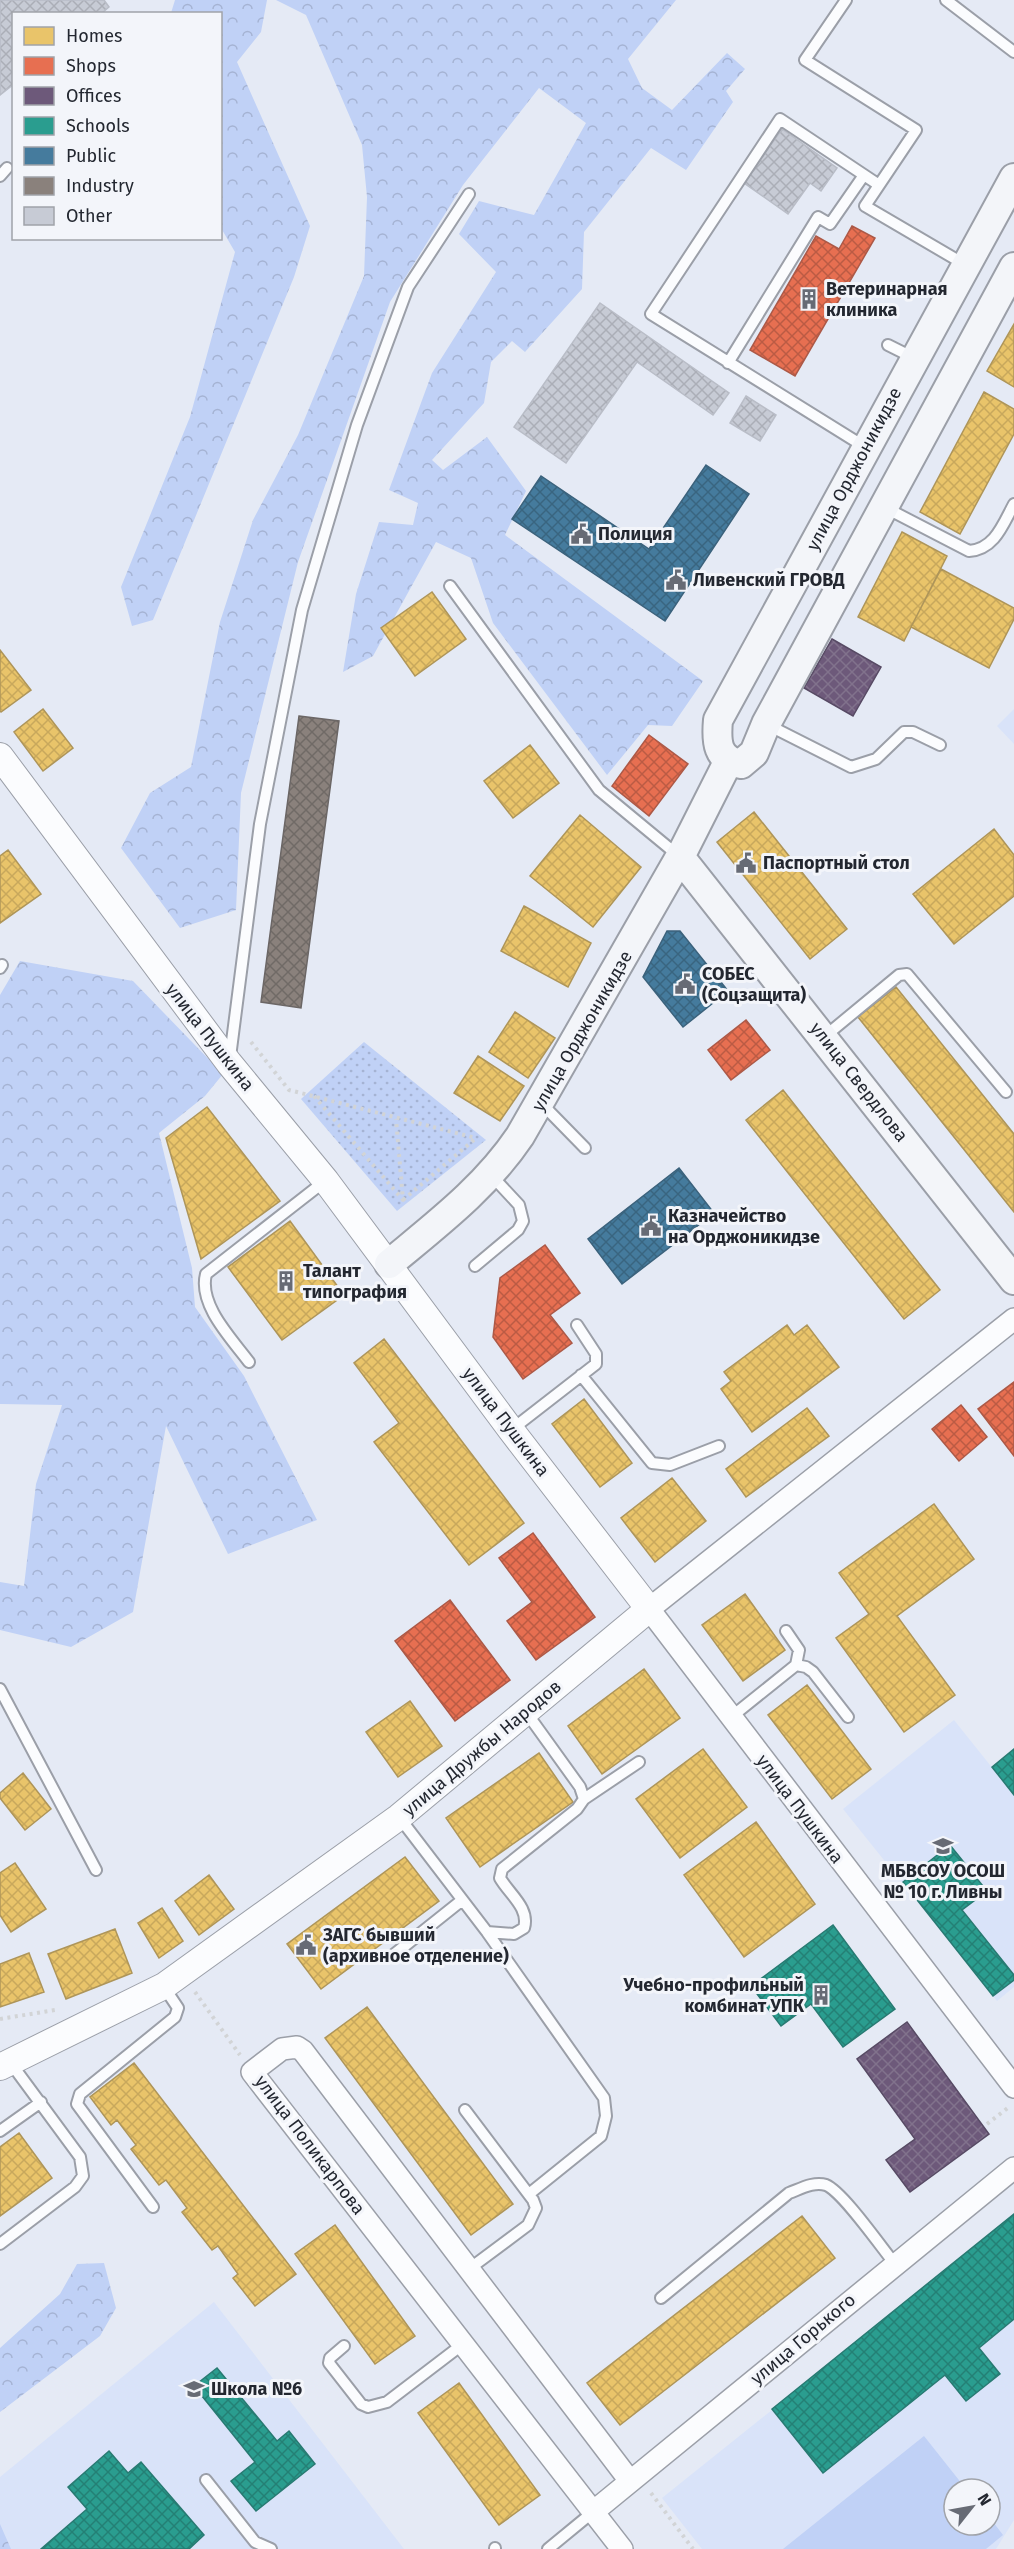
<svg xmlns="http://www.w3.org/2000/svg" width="1014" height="2549" font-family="'Fira Sans',sans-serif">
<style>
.built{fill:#d9e3f9;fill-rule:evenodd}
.forest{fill:url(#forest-crowns)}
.park{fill:url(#park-dots)}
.garden{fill:#c0d1f6}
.homes{fill:url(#homes-cross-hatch);stroke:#ae9559;stroke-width:1.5}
.shops{fill:url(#shops-cross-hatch);stroke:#ac5947;stroke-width:1.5}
.offices{fill:url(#offices-cross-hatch);stroke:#574a64;stroke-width:1.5}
.schools{fill:url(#schools-cross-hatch);stroke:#287a72;stroke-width:1.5}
.public{fill:url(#public-cross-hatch);stroke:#3b627c;stroke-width:1.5}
.industry{fill:url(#industry-cross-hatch);stroke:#6b6665;stroke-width:1.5}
.building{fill:url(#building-cross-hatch);stroke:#b9bdc7;stroke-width:1.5}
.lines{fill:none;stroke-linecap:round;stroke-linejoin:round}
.service-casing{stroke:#9b9fa8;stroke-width:14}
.minor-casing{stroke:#9b9fa8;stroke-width:24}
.tertiary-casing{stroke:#9b9fa8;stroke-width:28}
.secondary-casing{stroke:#9b9fa8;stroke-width:32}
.path{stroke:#d2d4d6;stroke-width:4;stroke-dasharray:3 4.5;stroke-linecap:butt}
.service{stroke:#fbfcfe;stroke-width:10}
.minor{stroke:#fbfcfe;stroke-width:21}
.tertiary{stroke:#fbfcfe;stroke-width:26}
.secondary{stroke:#f3f5f9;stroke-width:28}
.labels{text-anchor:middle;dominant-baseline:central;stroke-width:6;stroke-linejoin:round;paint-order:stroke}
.poi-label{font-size:18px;font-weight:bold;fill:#232730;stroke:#f3f5fa;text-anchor:start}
.street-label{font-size:18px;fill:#232730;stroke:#f3f5fa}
</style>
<defs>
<pattern id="forest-crowns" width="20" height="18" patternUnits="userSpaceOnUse" patternTransform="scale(1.5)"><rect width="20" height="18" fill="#c0d1f6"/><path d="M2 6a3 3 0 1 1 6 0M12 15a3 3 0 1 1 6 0" fill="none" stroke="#a5b3d3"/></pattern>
<pattern id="park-dots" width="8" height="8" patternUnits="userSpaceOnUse" patternTransform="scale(1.5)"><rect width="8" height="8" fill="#c0d1f6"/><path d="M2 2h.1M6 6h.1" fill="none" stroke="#a5b3d3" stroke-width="1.8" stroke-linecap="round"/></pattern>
<pattern id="homes-cross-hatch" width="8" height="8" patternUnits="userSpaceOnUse" patternTransform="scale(1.5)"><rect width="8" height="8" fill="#e9c46a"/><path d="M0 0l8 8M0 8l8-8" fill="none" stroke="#c8a85c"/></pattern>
<pattern id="shops-cross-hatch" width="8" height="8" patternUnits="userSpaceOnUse" patternTransform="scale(1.5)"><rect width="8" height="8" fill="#e76f51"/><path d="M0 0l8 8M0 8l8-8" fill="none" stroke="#bb5b44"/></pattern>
<pattern id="offices-cross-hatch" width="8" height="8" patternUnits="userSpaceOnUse" patternTransform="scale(1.5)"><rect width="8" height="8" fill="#6d597a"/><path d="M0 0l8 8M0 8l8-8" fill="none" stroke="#81728c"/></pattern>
<pattern id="schools-cross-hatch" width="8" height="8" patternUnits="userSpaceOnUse" patternTransform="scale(1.5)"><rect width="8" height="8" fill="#2a9d8f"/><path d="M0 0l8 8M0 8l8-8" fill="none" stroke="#248075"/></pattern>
<pattern id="public-cross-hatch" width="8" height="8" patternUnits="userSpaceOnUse" patternTransform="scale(1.5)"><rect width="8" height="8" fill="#457b9d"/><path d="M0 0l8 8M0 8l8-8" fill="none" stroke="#396580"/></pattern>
<pattern id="industry-cross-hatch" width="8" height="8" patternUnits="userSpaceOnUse" patternTransform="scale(1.5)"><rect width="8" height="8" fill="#8a817c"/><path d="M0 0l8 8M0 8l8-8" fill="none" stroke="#706a66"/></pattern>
<pattern id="building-cross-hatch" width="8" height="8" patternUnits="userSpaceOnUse" patternTransform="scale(1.5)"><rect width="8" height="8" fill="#c7cbd5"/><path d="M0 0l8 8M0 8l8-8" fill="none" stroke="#abaeb7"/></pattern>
</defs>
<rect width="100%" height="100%" fill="#e5eaf5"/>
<path class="built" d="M 1014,709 L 1014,744 L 997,726 Z
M 954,1720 L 1014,1795 L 1014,1987 L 997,2001 L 843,1809 Z
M 1014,2216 L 1014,2520 L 996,2549 L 702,2549 L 662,2498 ZM 954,2489 L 990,2489 L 990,2525 L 954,2525 Z
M 214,2302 L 404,2549 L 0,2549 L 0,2477 Z"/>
<path class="forest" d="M 175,0 L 267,0 L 261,32 L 237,62 L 310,226 L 294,277 L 153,620 L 132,626 L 121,587 L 190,417 L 235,252 L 221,228 L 220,14 L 171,13 Z
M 276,0 L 676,0 L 628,59 L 642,88 L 672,110 L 727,53 L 745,69 L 726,91 L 733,102 L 686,170 L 651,148 L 584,232 L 582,289 L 525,352 L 512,341 L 491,362 L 484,403 L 432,460 L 443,470 L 487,437 L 526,491 L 505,535 L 703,681 L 672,726 L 648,725 L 607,775 L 493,623 L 471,558 L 436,542 L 373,656 L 343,672 L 356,594 L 379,522 L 413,525 L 418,503 L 389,490 L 432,373 L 496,272 L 459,234 L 479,201 L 534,215 L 586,123 L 539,88 L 463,185 L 390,302 L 298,562 L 241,793 L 236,910 L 180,928 L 121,848 L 150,793 L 191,767 L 220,622 L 253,520 L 298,435 L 364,276 L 367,197 L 362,145 L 306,15 Z
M 20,961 L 133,981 L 223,1074 L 205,1096 L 159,1133 L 192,1268 L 195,1307 L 244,1376 L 317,1520 L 228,1554 L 166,1426 L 133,1612 L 71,1647 L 0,1630 L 0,1582 L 24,1586 L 36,1484 L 62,1405 L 0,1404 L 0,995 Z
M 104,2263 L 116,2308 L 100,2336 L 0,2412 L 0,2348 L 60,2294 L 77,2264 Z
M 0,2524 L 11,2549 L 0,2549 Z"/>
<path class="park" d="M 364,1042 L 486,1140 L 397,1211 L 301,1099 Z"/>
<path class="garden" d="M 924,2436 L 966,2489 L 954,2489 L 954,2525 L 990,2525 L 990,2518 L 1003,2535 L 986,2549 L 783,2549 Z"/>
<path class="homes" d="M 1014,324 L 1014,387 L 987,371 Z
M 984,392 L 1014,409 L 1014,434 L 960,534 L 920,512 Z
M 902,532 L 947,556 L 904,641 L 858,617 Z
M 941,569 L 1014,608 L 1014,619 L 989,668 L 911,627 Z
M 432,592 L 466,639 L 415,676 L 381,628 Z
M 0,650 L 31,690 L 1,712 L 0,711 Z
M 43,709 L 73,748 L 43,771 L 14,732 Z
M 530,745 L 559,783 L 513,818 L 484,781 Z
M 754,812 L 847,929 L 810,959 L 717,842 Z
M 580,815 L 641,867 L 593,927 L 530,876 Z
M 994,829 L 1014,855 L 1014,896 L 954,944 L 913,894 Z
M 8,850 L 41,894 L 0,923 L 0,856 Z
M 524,906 L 591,943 L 568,987 L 501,951 Z
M 896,987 L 1014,1134 L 1014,1212 L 858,1017 Z
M 515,1012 L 555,1038 L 528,1078 L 489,1052 Z
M 478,1056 L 524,1086 L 500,1121 L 454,1093 Z
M 783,1090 L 940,1290 L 904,1319 L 746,1120 Z
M 207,1107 L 280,1201 L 201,1259 L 166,1138 Z
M 290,1221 L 344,1295 L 282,1340 L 228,1267 Z
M 787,1325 L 794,1335 L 807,1325 L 839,1367 L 752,1432 L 721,1389 L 731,1381 L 724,1372 Z
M 384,1339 L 524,1523 L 469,1565 L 374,1442 L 399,1423 L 354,1363 Z
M 584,1399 L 632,1463 L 600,1487 L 552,1424 Z
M 807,1408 L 829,1436 L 746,1497 L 726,1469 Z
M 672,1478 L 706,1521 L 655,1562 L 621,1518 Z
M 934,1504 L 974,1559 L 897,1616 L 955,1695 L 904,1732 L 836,1638 L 869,1614 L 839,1573 Z
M 745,1594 L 785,1650 L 743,1681 L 702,1625 Z
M 644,1669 L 680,1718 L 602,1774 L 568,1726 Z
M 807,1685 L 871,1769 L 832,1799 L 768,1715 Z
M 410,1701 L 442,1746 L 398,1777 L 366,1732 Z
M 703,1749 L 747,1807 L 680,1858 L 636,1799 Z
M 539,1753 L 573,1802 L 480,1867 L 446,1818 Z
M 23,1773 L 51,1809 L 25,1830 L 0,1798 L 0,1793 Z
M 756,1822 L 815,1904 L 744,1957 L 684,1875 Z
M 405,1857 L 439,1901 L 321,1989 L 287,1944 Z
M 15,1863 L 46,1909 L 11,1932 L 0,1915 L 0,1873 Z
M 209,1875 L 234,1909 L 199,1935 L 175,1901 Z
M 162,1908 L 183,1941 L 159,1958 L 138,1923 Z
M 115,1929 L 132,1973 L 66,1999 L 48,1954 Z
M 29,1953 L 44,1992 L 0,2007 L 0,1964 Z
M 367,2007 L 513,2204 L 471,2235 L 325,2038 Z
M 134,2063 L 296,2274 L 255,2306 L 233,2278 L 238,2274 L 218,2246 L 212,2250 L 182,2212 L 187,2208 L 166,2180 L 159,2185 L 131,2149 L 136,2145 L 117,2120 L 111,2125 L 90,2097 Z
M 19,2133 L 52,2178 L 0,2216 L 0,2147 Z
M 802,2216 L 835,2258 L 620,2425 L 587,2383 Z
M 335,2225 L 415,2336 L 375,2364 L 295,2254 Z
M 459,2383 L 540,2495 L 499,2525 L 418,2413 Z"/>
<path class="shops" d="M 852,226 L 875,238 L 795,376 L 750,350 L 816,236 L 839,249 Z
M 649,735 L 688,764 L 649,816 L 612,786 Z
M 746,1020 L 770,1050 L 731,1080 L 708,1050 Z
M 545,1245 L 580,1293 L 550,1315 L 572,1343 L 523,1379 L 493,1337 L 500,1278 Z
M 1014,1382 L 1014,1456 L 978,1409 Z
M 961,1405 L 987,1437 L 959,1461 L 932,1429 Z
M 533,1533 L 595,1617 L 536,1660 L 507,1621 L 532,1602 L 499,1558 Z
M 450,1600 L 510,1680 L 455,1721 L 395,1641 Z"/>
<path class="offices" d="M 832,639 L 881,667 L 853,716 L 804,688 Z
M 907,2022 L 989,2134 L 910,2192 L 886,2160 L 915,2139 L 857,2059 Z"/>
<path class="schools" d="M 1014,1749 L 1014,1795 L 992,1767 Z
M 950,1845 L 987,1891 L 962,1910 L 1014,1975 L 1014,1980 L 993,1996 L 903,1882 Z
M 833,1925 L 895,2009 L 843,2047 L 811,2004 L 781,2026 L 751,1986 Z
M 1014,2214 L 1014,2319 L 979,2348 L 1000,2374 L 966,2401 L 945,2375 L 823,2473 L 772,2409 Z
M 217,2368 L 277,2441 L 289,2431 L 315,2464 L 256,2511 L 231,2481 L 255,2462 L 194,2386 Z
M 109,2451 L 128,2473 L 141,2462 L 204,2535 L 189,2549 L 41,2549 L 87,2509 L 68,2487 Z"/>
<path class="public" d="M 706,465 L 749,494 L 665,621 L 512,519 L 541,476 L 649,549 Z
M 667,931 L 680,931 L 728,991 L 683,1027 L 643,977 Z
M 679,1168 L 714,1213 L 622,1284 L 588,1239 Z"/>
<path class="industry" d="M 299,716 L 339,721 L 301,1008 L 261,1002 Z"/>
<path class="building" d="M 0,0 L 104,0 L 109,7 L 101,14 L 14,14 L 14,84 L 0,95 Z
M 782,129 L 837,168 L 821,191 L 810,183 L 788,214 L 744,183 Z
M 600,303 L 729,393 L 713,415 L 637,362 L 566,463 L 514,427 Z
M 746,396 L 776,415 L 760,441 L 730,423 Z"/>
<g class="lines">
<g class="service-casing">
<path id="service" d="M 846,0 L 805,60 L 916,130 L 865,206 L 964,264
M 946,0 L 1014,52
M 0,176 L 7,168
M 888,345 L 914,358
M 728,363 L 818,217 L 830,224 L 864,175
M 865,447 L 651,314 L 780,119 L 879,185
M 884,507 L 969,551 C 995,549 1003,524 1014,504
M 450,586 L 599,790 L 680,857
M 766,724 L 851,767 L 876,759 L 904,732 L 913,732 L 940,745
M 0,968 L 2,965
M 824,1037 L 899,975 L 907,974 L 1006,1092
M 230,1057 L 260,824 L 302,610 L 357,425 L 408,287 L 469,194
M 541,1103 L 585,1148
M 475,1266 L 518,1230 L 523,1221 L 519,1205 L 492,1176
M 249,1362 C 232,1339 198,1305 206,1274 L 325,1181
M 581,1375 L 652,1463 L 670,1465 L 719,1446
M 511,1430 L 596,1364 L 596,1354 L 577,1325
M 796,1665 L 806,1667 L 813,1672 L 848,1717
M 0,1689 L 96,1870
M 730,1718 L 796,1665 L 799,1650 L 786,1631
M 584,1799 L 639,1762
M 399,1817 L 487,1932 L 604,2098 L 606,2116 L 601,2136 L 529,2194
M 487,1932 L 514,1934 L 524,1928 C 530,1908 509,1894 500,1878 L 502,1869 L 577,1809 L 584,1799 L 580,1787 L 526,1712
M 392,1956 L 461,1901
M 465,2110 L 533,2200 L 536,2208 L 528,2225 L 469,2269
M 0,2131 L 41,2102
M 153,2207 L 77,2104 L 80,2094 L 175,2017 L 178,2008 L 164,1987
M 0,2244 L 75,2187 L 83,2176 L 80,2157 L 10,2062
M 661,2298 L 789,2193 C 800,2189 814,2181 826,2185 C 843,2192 881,2247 895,2264
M 344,2346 L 330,2358 L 329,2363 L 361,2404 L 368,2407 L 387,2402 L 463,2344
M 206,2480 L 255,2542 L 271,2549
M 495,2548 L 495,2549
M 548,2549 L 593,2512"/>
</g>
<g class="minor-casing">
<path id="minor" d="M 1014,1319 L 649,1609 L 1014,2087
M 593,2512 L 1014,2168
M 622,2549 L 252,2072 L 282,2049 L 297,2047 L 303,2051 L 630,2481"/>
</g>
<g class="tertiary-casing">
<path id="tertiary" d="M 0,756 L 229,1063 L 326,1181 L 511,1430 L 649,1609 L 399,1817 L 164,1986 L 0,2067"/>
</g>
<g class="secondary-casing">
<path id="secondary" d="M 1014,178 L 718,720 C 716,742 717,760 741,764 L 754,753 L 766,724 L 1014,267
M 680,857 L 1014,1280
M 389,1264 C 437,1224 485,1188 520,1136 L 680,857 L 728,762"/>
</g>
<path class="path" d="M 251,1042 L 289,1090 L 476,1138
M 314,1096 L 403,1200 L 396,1119
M 403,1200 L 475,1139
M 195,1992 L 240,2055
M 0,2019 L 55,2010
M 987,2124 L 1009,2107
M 651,2493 L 693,2549"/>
<use href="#service" class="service"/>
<use href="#minor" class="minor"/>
<use href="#tertiary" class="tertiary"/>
<use href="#secondary" class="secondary"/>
</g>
<defs>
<g id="building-bare" transform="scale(1.62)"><path d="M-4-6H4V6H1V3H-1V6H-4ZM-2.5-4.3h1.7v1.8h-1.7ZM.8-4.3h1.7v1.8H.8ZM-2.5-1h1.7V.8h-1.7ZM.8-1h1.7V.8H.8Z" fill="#676b75" stroke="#f3f5fa" stroke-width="2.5" paint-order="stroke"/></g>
<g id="civic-bare" transform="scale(1.62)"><path d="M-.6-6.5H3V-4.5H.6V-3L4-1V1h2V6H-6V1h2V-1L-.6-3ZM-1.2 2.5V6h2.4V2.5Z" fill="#676b75" stroke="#f3f5fa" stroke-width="2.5" paint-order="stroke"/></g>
<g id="school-bare" transform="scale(1.62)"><path d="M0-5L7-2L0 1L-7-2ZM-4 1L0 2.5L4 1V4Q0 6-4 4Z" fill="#676b75" stroke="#f3f5fa" stroke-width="2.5" paint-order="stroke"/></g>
</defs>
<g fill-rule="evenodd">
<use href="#building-bare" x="809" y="299"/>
<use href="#civic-bare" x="581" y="534"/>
<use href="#civic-bare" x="676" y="580"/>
<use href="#civic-bare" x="746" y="863"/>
<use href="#civic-bare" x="685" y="984"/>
<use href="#civic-bare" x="651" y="1226"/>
<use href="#building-bare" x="286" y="1281"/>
<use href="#school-bare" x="943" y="1846"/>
<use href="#civic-bare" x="306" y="1945"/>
<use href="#building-bare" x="821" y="1995"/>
<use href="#school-bare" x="194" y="2389"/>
</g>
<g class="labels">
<g class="poi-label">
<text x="826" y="289">Ветеринарная<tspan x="826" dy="21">клиника</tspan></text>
<text x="598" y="534">Полиция</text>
<text x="693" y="580">Ливенский ГРОВД</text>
<text x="763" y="863">Паспортный стол</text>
<text x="702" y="974">СОБЕС<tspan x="702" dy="21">(Соцзащита)</tspan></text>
<text x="668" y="1216">Казначейство<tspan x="668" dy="21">на Орджоникидзе</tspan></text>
<text x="303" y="1271">Талант<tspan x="303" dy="21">типография</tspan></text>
<text x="943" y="1871" text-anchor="middle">МБВСОУ ОСОШ<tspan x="943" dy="21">№ 10 г. Ливны</tspan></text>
<text x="323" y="1935">ЗАГС бывший<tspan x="323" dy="21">(архивное отделение)</tspan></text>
<text x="804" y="1985" text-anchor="end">Учебно-профильный<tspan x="804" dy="21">комбинат УПК</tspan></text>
<text x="211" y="2389">Школа №6</text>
</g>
<g class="street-label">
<text transform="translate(854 469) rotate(-62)">улица Орджоникидзе</text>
<text transform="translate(582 1031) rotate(-60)">улица Орджоникидзе</text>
<text transform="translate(210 1037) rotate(52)">улица Пушкина</text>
<text transform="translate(859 1082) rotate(52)">улица Свердлова</text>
<text transform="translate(506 1422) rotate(53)">улица Пушкина</text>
<text transform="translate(482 1748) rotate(-40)">улица Дружбы Народов</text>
<text transform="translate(800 1809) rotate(53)">улица Пушкина</text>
<text transform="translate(310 2145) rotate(53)">улица Поликарпова</text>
<text transform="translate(803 2339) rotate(-40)">улица Горького</text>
</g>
</g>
<rect x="12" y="12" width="210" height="228" fill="#f3f5fa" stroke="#a0a3a9" stroke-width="1.5"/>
<rect x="24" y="27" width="30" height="18" fill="#e9c46a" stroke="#a0a3a9" stroke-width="1.5"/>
<text x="66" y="42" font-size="18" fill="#232730">Homes</text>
<rect x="24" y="57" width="30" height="18" fill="#e76f51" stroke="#a0a3a9" stroke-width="1.5"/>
<text x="66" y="72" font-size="18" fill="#232730">Shops</text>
<rect x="24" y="87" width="30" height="18" fill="#6d597a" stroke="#a0a3a9" stroke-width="1.5"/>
<text x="66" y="102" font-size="18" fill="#232730">Offices</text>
<rect x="24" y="117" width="30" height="18" fill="#2a9d8f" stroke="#a0a3a9" stroke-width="1.5"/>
<text x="66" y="132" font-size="18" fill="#232730">Schools</text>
<rect x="24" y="147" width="30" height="18" fill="#457b9d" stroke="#a0a3a9" stroke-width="1.5"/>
<text x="66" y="162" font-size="18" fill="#232730">Public</text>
<rect x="24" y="177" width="30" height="18" fill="#8a817c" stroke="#a0a3a9" stroke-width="1.5"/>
<text x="66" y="192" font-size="18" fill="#232730">Industry</text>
<rect x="24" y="207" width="30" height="18" fill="#c7cbd5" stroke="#a0a3a9" stroke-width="1.5"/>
<text x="66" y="222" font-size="18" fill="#232730">Other</text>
<g transform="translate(972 2507) rotate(59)"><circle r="28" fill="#f3f5fa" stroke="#a0a3a9" stroke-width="1.5"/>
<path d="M0-4.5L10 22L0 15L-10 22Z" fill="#676b75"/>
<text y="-9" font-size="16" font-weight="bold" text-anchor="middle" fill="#232730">N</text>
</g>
</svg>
